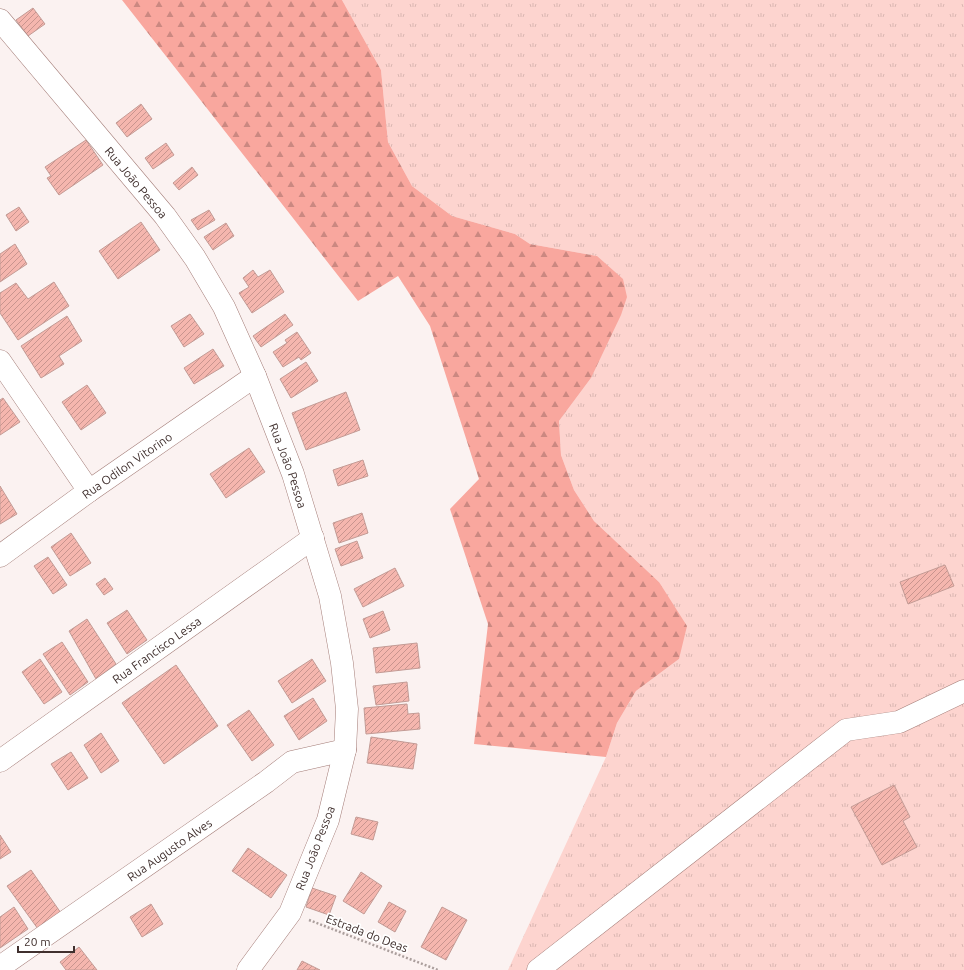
<svg xmlns="http://www.w3.org/2000/svg" width="964" height="970" font-family="Ubuntu,sans-serif">
<style>
.grass{fill:url(#grass-tufts)}
.forest{fill:url(#forest-firs)}
.building{fill:url(#building-hatch);stroke:#c39b95}
.lines{fill:none;stroke-linecap:round;stroke-linejoin:round}
.minor-casing{stroke:#a47d78;stroke-width:23}
.path{stroke:#ab9f9d;stroke-width:2.5;stroke-dasharray:2 2;stroke-linecap:butt}
.minor{stroke:#fff;stroke-width:22}
.labels{text-anchor:middle;dominant-baseline:central;stroke-width:3.5;stroke-linejoin:round;paint-order:stroke}
.street-label{font-size:12px;fill:#40302e;stroke:#fff}
</style>
<defs>
<pattern id="grass-tufts" width="24" height="20" patternUnits="userSpaceOnUse"><rect width="24" height="20" fill="#fdd4cf"/><path d="M3 7l-1-3M5 7V3M7 7l1-3M15 17l-1-3M17 17v-4M19 17l1-3" fill="none" stroke="#dab6b2"/></pattern>
<pattern id="forest-firs" width="22" height="20" patternUnits="userSpaceOnUse"><rect width="22" height="20" fill="#f9a79e"/><path d="M5 1l3.5 6h-7zM16 11l3.5 6h-7z" fill="#cb8881"/></pattern>
<pattern id="building-hatch" width="6" height="6" patternUnits="userSpaceOnUse"><rect width="6" height="6" fill="#f5b6ae"/><path d="M-1 1l2-2M0 6l6-6M5 7l2-2" fill="none" stroke="#c8948e"/></pattern>
</defs>
<rect width="100%" height="100%" fill="#fbf2f1"/>
<path class="grass" d="M 342,0 L 964,0 L 964,970 L 508,970 L 606,757 L 617,723 L 636,691 L 679,659 L 659,582 L 594,521 L 574,490 L 561,455 L 559,421 L 591,378 L 597,256 L 530,244 L 515,234 L 452,216 L 412,186 L 388,142 L 381,70 Z"/>
<path class="forest" d="M 122,0 L 342,0 L 381,70 L 388,142 L 412,186 L 452,216 L 515,234 L 530,244 L 597,256 L 623,279 L 627,297 L 621,315 L 591,378 L 559,421 L 561,455 L 574,490 L 594,521 L 659,582 L 687,626 L 679,659 L 636,691 L 617,723 L 606,757 L 474,744 L 488,624 L 450,509 L 479,479 L 430,326 L 398,276 L 358,301 Z"/>
<path class="building" d="M 33,8 L 45,24 L 28,36 L 16,20 Z
M 141,104 L 152,119 L 127,137 L 116,123 Z
M 86,140 L 103,165 L 59,195 L 47,178 L 51,176 L 45,167 Z
M 166,143 L 174,155 L 153,169 L 145,158 Z
M 192,167 L 198,175 L 179,190 L 173,183 Z
M 19,207 L 29,222 L 16,231 L 6,215 Z
M 209,210 L 215,220 L 198,230 L 191,220 Z
M 141,222 L 160,250 L 118,279 L 99,251 Z
M 226,223 L 234,236 L 213,250 L 204,237 Z
M 15,244 L 27,264 L 0,282 L 0,254 Z
M 253,270 L 258,277 L 270,270 L 284,292 L 252,313 L 239,293 L 249,287 L 243,278 Z
M 54,282 L 69,306 L 18,340 L 0,313 L 0,293 L 16,283 L 28,299 Z
M 190,314 L 204,334 L 184,347 L 171,326 Z
M 285,314 L 293,325 L 261,347 L 253,336 Z
M 67,316 L 82,341 L 59,356 L 64,364 L 41,378 L 21,346 Z
M 297,332 L 311,353 L 301,360 L 299,357 L 283,367 L 273,352 L 287,343 L 285,340 Z
M 213,349 L 224,366 L 194,384 L 184,368 Z
M 306,362 L 318,381 L 291,398 L 280,379 Z
M 87,385 L 106,413 L 81,430 L 62,402 Z
M 346,392 L 360,430 L 306,450 L 292,413 Z
M 3,398 L 20,422 L 0,435 L 0,400 Z
M 249,448 L 265,472 L 226,498 L 210,474 Z
M 363,460 L 368,476 L 338,486 L 333,470 Z
M 0,486 L 17,514 L 0,524 Z
M 362,513 L 368,533 L 339,543 L 333,523 Z
M 71,533 L 91,563 L 70,576 L 51,547 Z
M 357,541 L 363,558 L 341,566 L 335,549 Z
M 48,557 L 67,585 L 53,594 L 34,566 Z
M 945,565 L 954,586 L 908,604 L 900,582 Z
M 395,568 L 404,586 L 363,607 L 354,589 Z
M 105,578 L 113,589 L 104,595 L 96,584 Z
M 127,610 L 147,640 L 127,654 L 107,623 Z
M 383,611 L 390,630 L 370,638 L 363,619 Z
M 87,619 L 116,664 L 96,679 L 69,631 Z
M 62,642 L 88,682 L 70,695 L 43,654 Z
M 417,643 L 420,668 L 376,673 L 373,648 Z
M 40,659 L 62,692 L 44,704 L 22,672 Z
M 312,659 L 326,681 L 292,703 L 278,681 Z
M 176,665 L 218,726 L 164,764 L 122,703 Z
M 407,682 L 409,701 L 376,705 L 373,686 Z
M 313,698 L 327,721 L 299,740 L 284,716 Z
M 407,704 L 408,714 L 419,713 L 420,729 L 366,734 L 364,708 Z
M 249,710 L 274,745 L 252,761 L 227,725 Z
M 101,733 L 119,761 L 101,773 L 84,745 Z
M 371,737 L 417,744 L 413,769 L 367,763 Z
M 71,752 L 88,778 L 68,790 L 51,764 Z
M 894,785 L 910,817 L 903,821 L 917,847 L 882,865 L 851,807 Z
M 356,817 L 378,822 L 373,840 L 351,834 Z
M 0,835 L 11,852 L 0,859 Z
M 248,848 L 287,875 L 271,898 L 232,871 Z
M 31,870 L 61,913 L 38,929 L 7,886 Z
M 361,872 L 382,886 L 364,914 L 343,901 Z
M 312,888 L 336,896 L 329,915 L 306,907 Z
M 389,902 L 406,911 L 395,932 L 378,922 Z
M 151,904 L 163,924 L 142,937 L 130,917 Z
M 14,907 L 28,929 L 0,948 L 0,917 Z
M 442,907 L 467,920 L 446,960 L 421,947 Z
M 79,947 L 97,970 L 66,970 L 60,962 Z
M 302,961 L 320,970 L 297,970 Z"/>
<g class="lines">
<g class="minor-casing">
<g id="minor">
<path id="s1" d="M 0,20 L 165,216 L 195,258 L 224,307 L 255,376 L 293,474 L 330,596 L 342,663 L 347,709 L 345,750 L 328,820 L 290,913 L 248,970"/>
<path d="M 0,361 L 89,491"/>
<path id="s2" d="M 0,556 L 89,491 L 255,376"/>
<path id="s3" d="M 0,761 L 313,538"/>
<path id="s4" d="M 0,967 L 266,782 L 292,762 L 345,750"/>
<path d="M 538,970 L 846,730 L 899,722 L 964,691"/>
</g>
</g>
<path class="path" d="M 309,920 L 438,970"/>
<use href="#minor" class="minor"/>
</g>
<g class="labels">
<g class="street-label">
<text stroke="none"><textPath href="#s1" startOffset="212">Rua João Pessoa</textPath></text>
<text stroke="none"><textPath href="#s2" startOffset="156">Rua Odilon Vitorino</textPath></text>
<text stroke="none"><textPath href="#s1" startOffset="536">Rua João Pessoa</textPath></text>
<text stroke="none"><textPath href="#s3" startOffset="192">Rua Francisco Lessa</textPath></text>
<text transform="translate(315 848) rotate(-69)">Rua João Pessoa</text>
<text stroke="none"><textPath href="#s4" startOffset="206">Rua Augusto Alves</textPath></text>
<text transform="translate(367 933) rotate(21)">Estrada do Deas</text>
</g>
</g>
<path d="M18 946v6h56v-6" fill="none" stroke="#40302e" stroke-width="2"/>
<text x="24" y="946" font-size="12" fill="#40302e" stroke="#ffffff" stroke-width="3" paint-order="stroke">20 m</text>
</svg>
